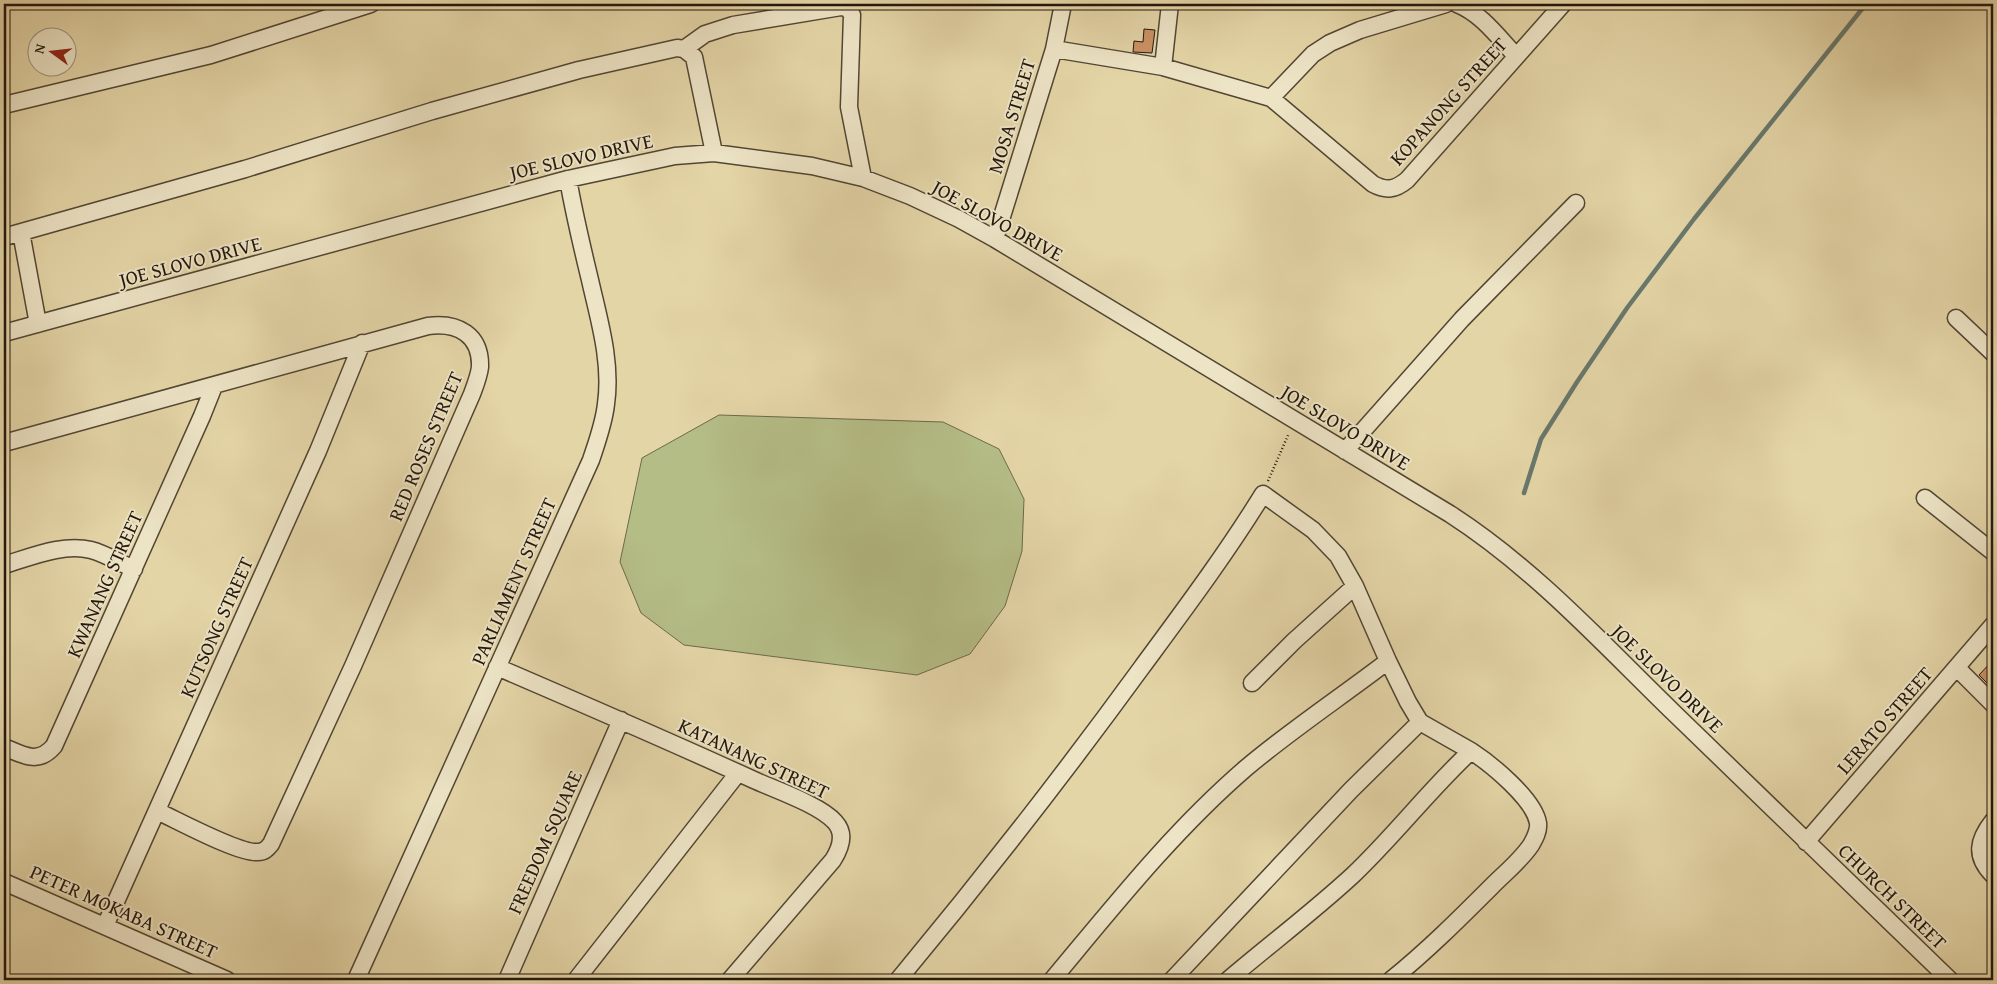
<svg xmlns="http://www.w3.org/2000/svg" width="1997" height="984" font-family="'Gentium Book Plus',serif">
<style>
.green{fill:#b5bd86;stroke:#6c6a49}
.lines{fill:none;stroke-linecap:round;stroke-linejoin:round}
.stream{stroke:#68786d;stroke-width:4.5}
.building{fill:#cc9265;stroke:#22170c}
.minor-casing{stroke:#524633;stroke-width:19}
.path{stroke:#22170c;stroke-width:2.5;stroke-dasharray:1 2.5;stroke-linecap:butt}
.minor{stroke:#ede4c6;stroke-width:16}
.labels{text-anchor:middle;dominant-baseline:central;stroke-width:4;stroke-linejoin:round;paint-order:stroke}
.street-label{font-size:20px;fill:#22170c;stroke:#ede4c6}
</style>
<rect width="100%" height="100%" fill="#e4d5a7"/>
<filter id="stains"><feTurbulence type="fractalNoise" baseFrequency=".004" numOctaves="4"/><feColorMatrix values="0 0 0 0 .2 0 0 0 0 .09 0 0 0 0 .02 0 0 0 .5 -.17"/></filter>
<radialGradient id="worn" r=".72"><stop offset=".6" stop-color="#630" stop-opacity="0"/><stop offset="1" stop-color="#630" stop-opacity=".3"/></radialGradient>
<path class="green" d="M 719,415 L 943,422 L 999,449 L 1024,499 L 1022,551 L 1005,606 L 970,654 L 917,675 L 684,645 L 641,613 L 620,562 L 642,458 Z"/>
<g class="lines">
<path class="stream" d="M 1524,493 L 1541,439 L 1577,382 L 1627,308 L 1694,219 L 1866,4"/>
</g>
<path class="building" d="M 1144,29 L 1155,30 L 1152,53 L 1133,52 L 1134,41 L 1143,42 Z
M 1993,660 L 1993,681 L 1989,685 L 1979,675 Z"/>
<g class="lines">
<g class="minor-casing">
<path id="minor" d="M 1457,4 C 1481,13 1499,38 1516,56
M 684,49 L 705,34 L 733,25 L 841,7 L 848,8 L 852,15 L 849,107 L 863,178
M 1054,49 L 1163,67 L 1271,98 L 1373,184 C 1386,191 1395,190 1407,180 L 1563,4
M 1163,67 L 1170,4
M 1271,98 L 1313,54 L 1330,43 L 1360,30 L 1446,4
M 4,105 L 211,55 L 371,4
M 21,232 L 38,324
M 4,237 L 245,169 L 432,111 L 579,70 L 677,48 L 684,49 L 694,57 L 714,153
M 995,239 L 1054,49 L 1063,4
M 1956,318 L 1993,353
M 4,333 L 568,179 L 675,156 L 714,153 L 812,166 L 863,178 L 910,196 L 959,219 L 995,239 L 1450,514 C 1534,568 1602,643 1673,712 C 1765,802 1858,890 1950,980
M 4,443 L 428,326 C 458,322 481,335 480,367 C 479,376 475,386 472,394 L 353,666 L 271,844 C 267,849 264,852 258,852 C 239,854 177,820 157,811
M 1345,451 L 1462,319 L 1576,203
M 1925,498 L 1993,552
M 4,565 C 31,557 63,543 91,550 C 106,554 120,563 134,569
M 497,667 C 583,704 669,741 754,780 C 776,790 820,805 835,822 C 846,834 840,849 833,860 L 730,980
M 1957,668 L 1993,704
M 1252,683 L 1294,641 L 1355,586
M 4,747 C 23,755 38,765 54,746 L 202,416 L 214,386
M 1993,821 C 1978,840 1974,856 1993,875
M 1806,842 L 1993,625
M 4,882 L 227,980
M 105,926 L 318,451 L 362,343
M 356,980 L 591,460 C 597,442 604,423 606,404 C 612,362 599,320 590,280 C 582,247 574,213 568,179
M 507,980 L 621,720
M 576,980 L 738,773
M 898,980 C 983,878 1064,774 1142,667 C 1184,610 1226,554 1263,494 L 1313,530 L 1338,556 L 1355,586 L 1388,661 L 1408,702 L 1420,722 L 1471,751
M 1052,980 C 1113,907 1173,831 1246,768 C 1291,730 1341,697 1388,661
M 1172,980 L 1351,790 L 1420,722
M 1228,980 C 1269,945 1313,912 1353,875 C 1395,835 1430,789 1471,751 C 1491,764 1534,799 1538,823 C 1539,831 1535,838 1531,845 C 1521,860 1505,873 1492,886 C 1459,919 1427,951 1391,980"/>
</g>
<path class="path" d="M 1268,481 L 1289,433"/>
<use href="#minor" class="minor"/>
</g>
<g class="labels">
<g class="street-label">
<text transform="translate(1448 101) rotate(-48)">KOPANONG STREET</text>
<text transform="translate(1011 116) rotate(-73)">MOSA STREET</text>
<text transform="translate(581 156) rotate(-13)">JOE SLOVO DRIVE</text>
<text transform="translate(998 220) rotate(29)">JOE SLOVO DRIVE</text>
<text transform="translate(190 261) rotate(-15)">JOE SLOVO DRIVE</text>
<text transform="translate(1346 427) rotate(31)">JOE SLOVO DRIVE</text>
<text transform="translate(425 446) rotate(-67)">RED ROSES STREET</text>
<text transform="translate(513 581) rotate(-66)">PARLIAMENT STREET</text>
<text transform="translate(104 584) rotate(-66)">KWANANG STREET</text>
<text transform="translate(216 627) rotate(-66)">KUTSONG STREET</text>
<text transform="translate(1668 678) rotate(44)">JOE SLOVO DRIVE</text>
<text transform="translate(1884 720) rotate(-49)">LERATO STREET</text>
<text transform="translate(754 758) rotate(25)">KATANANG STREET</text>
<text transform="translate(544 842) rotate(-66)">FREEDOM SQUARE</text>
<text transform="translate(1893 896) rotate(44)">CHURCH STREET</text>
<text transform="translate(124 911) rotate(24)">PETER MOKABA STREET</text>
</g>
</g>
<rect width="1997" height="984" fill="none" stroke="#e4d5a7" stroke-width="20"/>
<rect x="5" y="5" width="1987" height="974" fill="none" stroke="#22170c" stroke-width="2.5"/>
<rect x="10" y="10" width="1977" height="964" fill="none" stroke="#22170c"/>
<g transform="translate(52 52) rotate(285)"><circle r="24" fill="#ede4c6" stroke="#9c927c"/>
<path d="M0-4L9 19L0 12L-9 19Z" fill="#8f2418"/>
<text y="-8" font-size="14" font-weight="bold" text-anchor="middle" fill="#22170c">N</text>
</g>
<rect width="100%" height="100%" filter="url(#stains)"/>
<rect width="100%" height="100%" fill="url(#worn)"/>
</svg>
